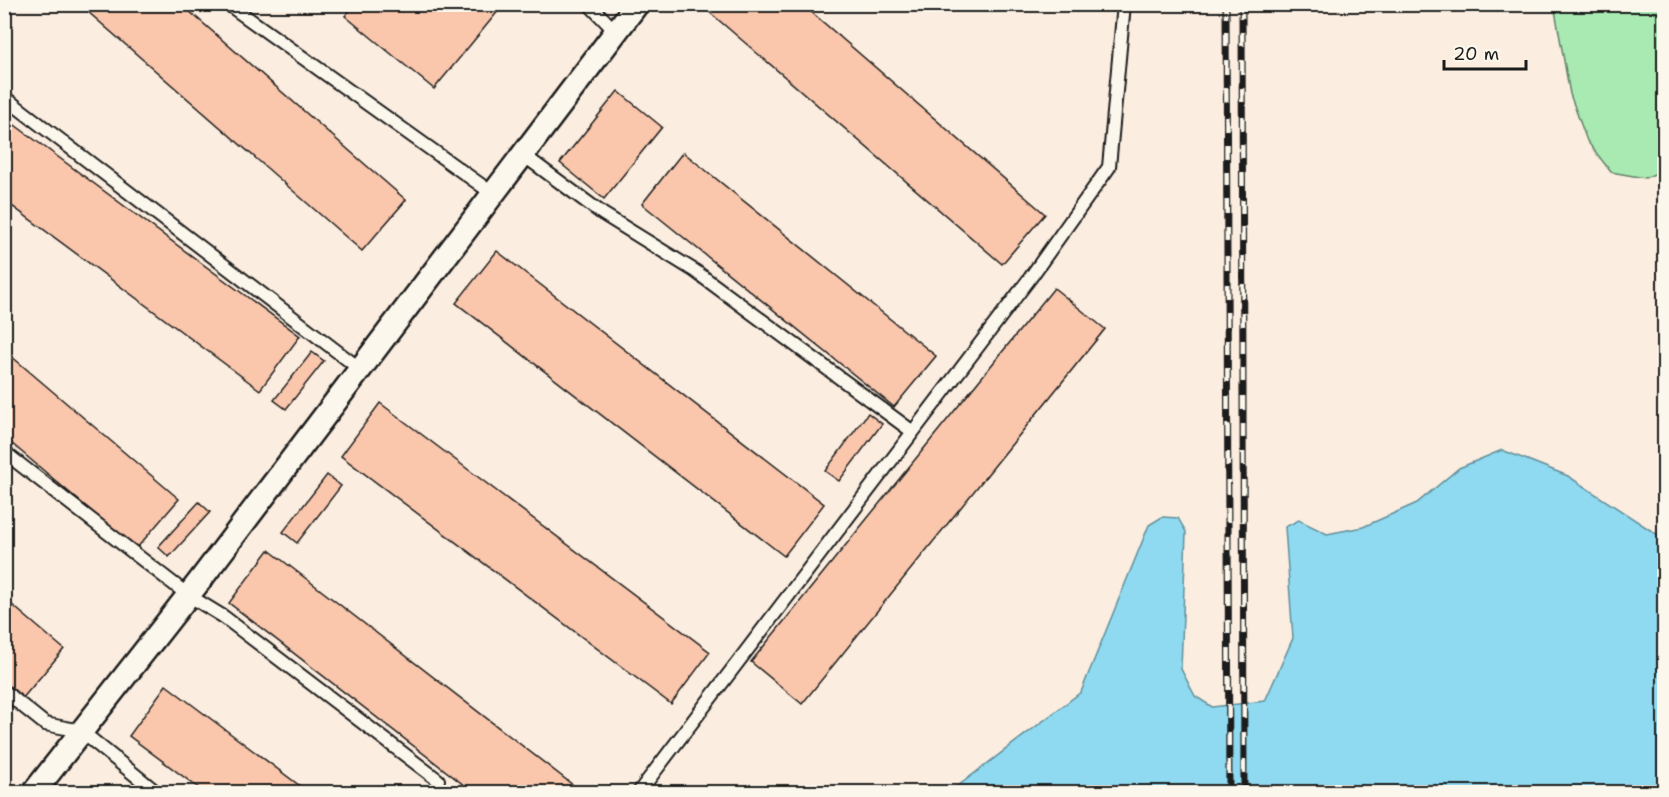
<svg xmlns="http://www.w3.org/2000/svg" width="1669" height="797" font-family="'Shantell Sans',sans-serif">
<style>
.green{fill:#a9eab3;stroke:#628368;stroke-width:1.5}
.water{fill:#8fdaf0;stroke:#618e9b;stroke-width:1.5}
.building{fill:#fac6ac;stroke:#1c1c1c;stroke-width:1.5}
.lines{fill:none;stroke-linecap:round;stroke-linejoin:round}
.lane-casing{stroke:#1c1c1c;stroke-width:16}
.street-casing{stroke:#1c1c1c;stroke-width:27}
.lane{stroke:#fbf7ec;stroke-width:12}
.street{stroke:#fbf7ec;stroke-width:22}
.rail-casing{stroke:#1c1c1c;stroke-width:7}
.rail{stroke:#fbf7ec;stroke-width:4.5;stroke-dasharray:14;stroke-linecap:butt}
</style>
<rect width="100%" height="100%" fill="#fbeddf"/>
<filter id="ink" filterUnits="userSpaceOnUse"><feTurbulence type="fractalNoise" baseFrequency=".0167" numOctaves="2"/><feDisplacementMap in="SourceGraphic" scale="12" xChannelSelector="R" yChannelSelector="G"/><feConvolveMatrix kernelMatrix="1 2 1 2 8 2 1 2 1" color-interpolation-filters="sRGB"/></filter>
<g filter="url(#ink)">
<path class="green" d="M 1554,5 L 1664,5 L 1664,170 L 1645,178 L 1611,172 L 1587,141 L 1570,94 Z"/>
<path class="water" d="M 1502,450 L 1568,476 L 1664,539 L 1664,792 L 950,792 L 1081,692 L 1149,525 L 1162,517 L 1178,518 L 1186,532 L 1181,669 L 1195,696 L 1212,707 L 1265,701 L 1293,638 L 1285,527 L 1299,520 L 1327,534 L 1363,527 L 1417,503 L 1459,468 Z"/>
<path class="building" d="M 79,4 L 181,4 L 406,200 L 362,251 Z
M 355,4 L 504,4 L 434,89 L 345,16 Z
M 700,4 L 802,4 L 1045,214 L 1002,264 Z
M 618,91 L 662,127 L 604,199 L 560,163 Z
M 4,117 L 300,336 L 260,390 L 4,200 Z
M 683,152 L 936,356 L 894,407 L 642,204 Z
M 497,251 L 824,504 L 784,556 L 456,303 Z
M 1054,288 L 1105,329 L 802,704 L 751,662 Z
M 4,350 L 179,499 L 136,549 L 4,437 Z
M 312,352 L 324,361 L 286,409 L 274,400 Z
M 380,403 L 710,652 L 671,704 L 341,456 Z
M 868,413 L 882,424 L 839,481 L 825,471 Z
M 327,475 L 341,486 L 297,543 L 283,532 Z
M 199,502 L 210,512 L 169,557 L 158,547 Z
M 269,550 L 582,792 L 473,792 L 229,603 Z
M 4,598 L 64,649 L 22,699 L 4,685 Z
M 166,685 L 308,792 L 204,792 L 129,736 Z"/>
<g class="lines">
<g class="lane-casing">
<path id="lane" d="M 228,4 L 492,193
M 589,4 L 616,32
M 4,97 L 360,369
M 522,154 L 603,214 L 695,271 L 913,432
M 4,452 L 188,595 L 224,617 L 438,780
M 4,691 L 45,724 L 81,731 L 156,792
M 639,792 L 1030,278 L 1109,167 L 1124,4"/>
</g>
<g class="street-casing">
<path id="street" d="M 34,792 L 198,583 L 637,4"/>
</g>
<use href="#lane" class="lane"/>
<use href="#street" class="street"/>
<g class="rail-casing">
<path id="rail" d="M 1226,4 L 1229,792
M 1242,4 L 1244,792"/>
</g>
<use href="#rail" class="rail"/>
</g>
</g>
<rect width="1669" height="797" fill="none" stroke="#fbf7ec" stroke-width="24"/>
<rect x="12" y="12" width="1645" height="773" fill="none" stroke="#1c1c1c" stroke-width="2" filter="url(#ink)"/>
<path d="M1444 60v9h82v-9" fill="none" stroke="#1c1c1c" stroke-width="3"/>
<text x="1453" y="60" font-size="18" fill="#1c1c1c" stroke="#fbf7ec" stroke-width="4.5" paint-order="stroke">20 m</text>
</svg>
